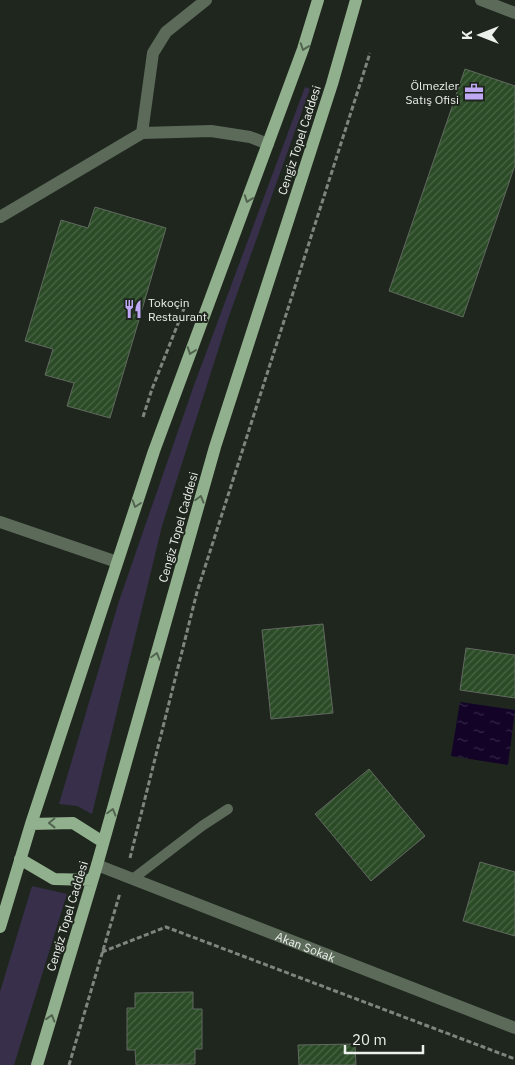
<svg xmlns="http://www.w3.org/2000/svg" width="515" height="1065" font-family="'IBM Plex Sans',sans-serif">
<style>
.green{fill:#38304b}
.water{fill:url(#water-ripples)}
.building{fill:url(#building-hatch);stroke:#616a5f}
.lines{fill:none;stroke-linecap:round;stroke-linejoin:round}
.path{stroke:#7f857e;stroke-width:3;stroke-dasharray:5 2.5;stroke-linecap:butt}
.service{stroke:#5b6a59;stroke-width:10}
.minor{stroke:#5b6a59;stroke-width:12}
.tertiary{stroke:#5b6a59;stroke-width:12}
.primary{stroke:#91b08d;stroke-width:12}
.oneway{stroke:#526450}
.labels{text-anchor:middle;dominant-baseline:central;stroke-width:4;stroke-linejoin:round;paint-order:stroke}
.poi-label{font-size:12px;fill:#ebf0ea;stroke:#1f261e;text-anchor:end}
.street-label{font-size:12px;fill:#ebf0ea;stroke:#1f261e}
</style>
<defs>
<pattern id="water-ripples" width="26" height="14" patternUnits="userSpaceOnUse" patternTransform="scale(1.25)"><rect width="26" height="14" fill="#120327"/><path d="M2 4q2-2 4 0t4 0M15 11q2-2 4 0t4 0" fill="none" stroke="#352846"/></pattern>
<pattern id="building-hatch" width="6" height="6" patternUnits="userSpaceOnUse" patternTransform="scale(1.25)"><rect width="6" height="6" fill="#2b4b27"/><path d="M-1 1l2-2M0 6l6-6M5 7l2-2" fill="none" stroke="#4a6546"/></pattern>
</defs>
<rect width="100%" height="100%" fill="#1f261e"/>
<path class="green" d="M 305,87 L 310,89 L 228,319 L 162,526 L 92,814 L 77,806 L 59,804 L 119,601 L 193,388 Z
M 32,886 L 67,894 L 14,1065 L 0,1065 L 0,992 Z"/>
<path class="water" d="M 460,702 L 515,710 L 508,765 L 451,756 Z"/>
<path class="building" d="M 465,69 L 515,86 L 515,165 L 463,317 L 389,291 Z
M 95,207 L 166,228 L 110,418 L 67,406 L 74,383 L 45,375 L 53,349 L 25,341 L 61,220 L 88,228 Z
M 323,624 L 333,713 L 271,719 L 262,630 Z
M 466,648 L 515,655 L 515,698 L 460,690 Z
M 369,769 L 425,836 L 371,881 L 315,814 Z
M 480,862 L 515,872 L 515,936 L 463,921 Z
M 193,992 L 193,1009 L 202,1009 L 202,1049 L 195,1049 L 195,1064 L 136,1065 L 135,1050 L 127,1050 L 127,1008 L 135,1008 L 135,993 Z
M 355,1044 L 356,1065 L 299,1065 L 298,1045 Z"/>
<g class="lines">
<path class="path" d="M 143,417 L 152,389 L 185,306
M 130,858 L 197,592 L 370,53
M 102,952 L 166,927 L 515,1059
M 69,1065 L 120,893"/>
<path class="service" d="M 134,878 L 202,826 L 228,809"/>
<path class="minor" d="M 481,0 L 515,13
M 142,133 L 153,53 L 166,32 L 206,0
M 0,217 L 142,133 L 211,131 L 250,137 L 268,144
M 0,522 L 117,562"/>
<path class="tertiary" id="s1" d="M 97,865 L 515,1028"/>
<path class="primary" d="M 31,824 L 73,823 L 103,842
M 20,859 L 54,879 L 92,880
M 0,927 L 31,824 L 154,451 L 303,49 L 318,0
M 37,1065 L 97,865 L 215,447 L 332,84 L 356,0"/>
</g>
<defs><path id="oneway-chevron" d="M-2-3.5L2.5 0L-2 3.5" fill="none" stroke-width="1.6" stroke-linecap="round" stroke-linejoin="round" transform="scale(1.25)"/></defs>
<g class="oneway">
<use href="#oneway-chevron" transform="translate(304 47) rotate(109)"/>
<use href="#oneway-chevron" transform="translate(248 199) rotate(110)"/>
<use href="#oneway-chevron" transform="translate(191 351) rotate(110)"/>
<use href="#oneway-chevron" transform="translate(200 499) rotate(-74)"/>
<use href="#oneway-chevron" transform="translate(136 504) rotate(108)"/>
<use href="#oneway-chevron" transform="translate(156 656) rotate(-74)"/>
<use href="#oneway-chevron" transform="translate(112 812) rotate(-74)"/>
<use href="#oneway-chevron" transform="translate(52 823) rotate(179)"/>
<use href="#oneway-chevron" transform="translate(51 1018) rotate(-73)"/>
</g>
<defs>
<g id="office-bare" transform="scale(1.5)"><path d="M-6-3h4V-5.5h4V-3h4V5H-6ZM-1-4.5V-3h2v-1.5ZM-6 0V1H6V0Z" fill="#bfa9f4" stroke="#1f261e" stroke-width="2.5" paint-order="stroke"/></g>
<g id="restaurant-bare" transform="scale(1.5)"><path d="M-5-6h1v4h1v-4h1v4h1v-4h1v5L-1.5 .5V6h-2V.5L-5-1ZM5-6V6H3V1.5H1.5Q1.5-4 5-6Z" fill="#bfa9f4" stroke="#1f261e" stroke-width="2.5" paint-order="stroke"/></g>
</defs>
<g fill-rule="evenodd">
<use href="#office-bare" x="474" y="92"/>
<use href="#restaurant-bare" x="133" y="309"/>
</g>
<g class="labels">
<g class="poi-label">
<text x="459" y="85">Ölmezler<tspan x="459" dy="14">Satış Ofisi</tspan></text>
<text x="148" y="302" text-anchor="start">Tokoçin<tspan x="148" dy="14">Restaurant</tspan></text>
</g>
<g class="street-label">
<text transform="translate(299 140) rotate(-72)">Cengiz Topel Caddesi</text>
<text transform="translate(178 527) rotate(-74)">Cengiz Topel Caddesi</text>
<text transform="translate(67 916) rotate(-73)">Cengiz Topel Caddesi</text>
<text stroke="none"><textPath href="#s1" startOffset="224">Akan Sokak</textPath></text>
</g>
</g>
<g transform="translate(480 35) rotate(270)" stroke="#1f261e" stroke-width="4" paint-order="stroke">
<path d="M0-4L9 19L0 12L-9 19Z" fill="#ebf0ea"/>
<text y="-8" font-size="14" font-weight="bold" text-anchor="middle" fill="#ebf0ea">K</text>
</g>
<path d="M345 1045v8h78v-8" fill="none" stroke="#ebf0ea" stroke-width="2.5"/>
<text x="352" y="1045" font-size="15" fill="#ebf0ea" stroke="#1f261e" stroke-width="4" paint-order="stroke">20 m</text>
</svg>
